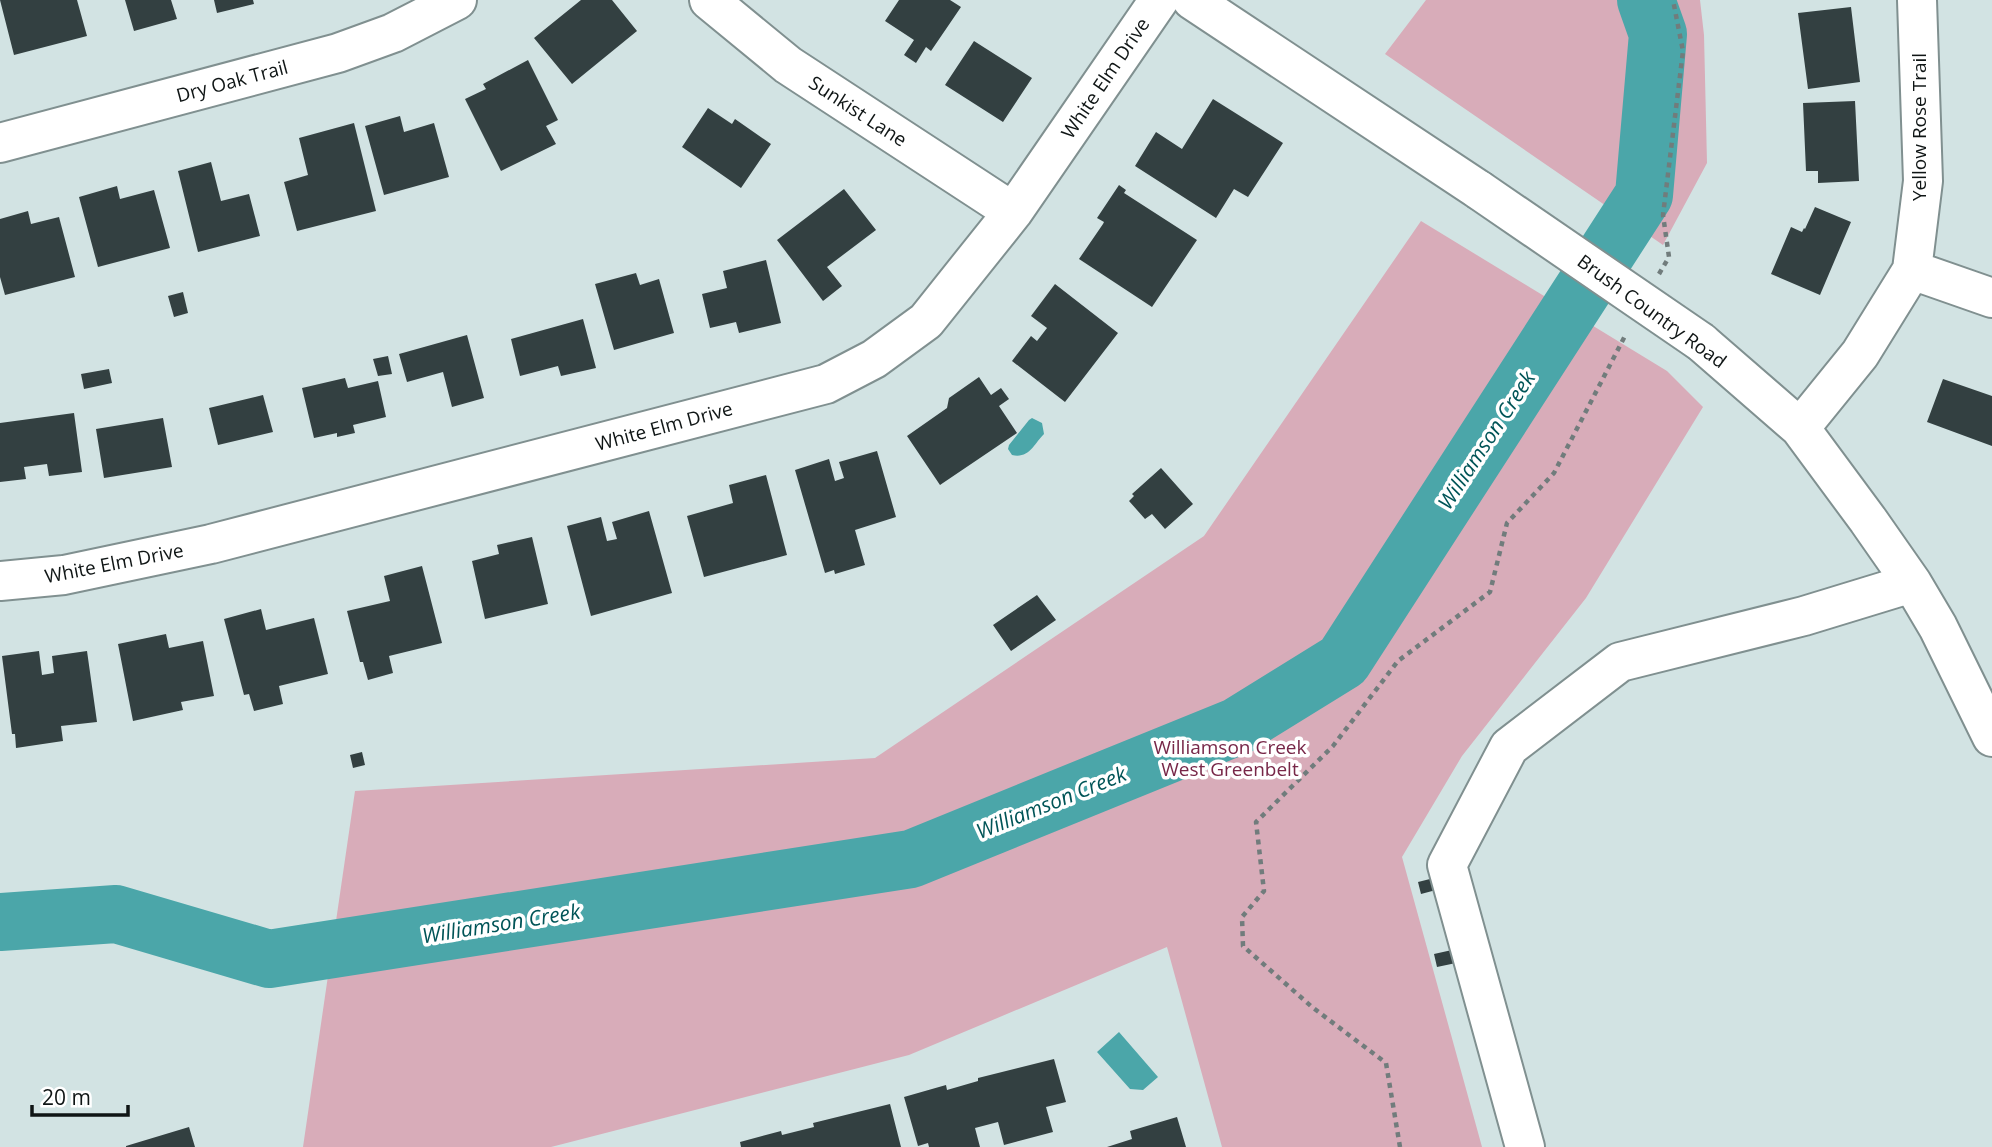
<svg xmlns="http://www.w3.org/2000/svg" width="1992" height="1147" font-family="'Open Sans',sans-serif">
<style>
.green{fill:#d8acb9}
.water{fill:#4ba6a9}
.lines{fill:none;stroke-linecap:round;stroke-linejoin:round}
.river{stroke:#4ba6a9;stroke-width:58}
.building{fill:#334041}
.minor-casing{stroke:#809090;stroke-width:42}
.path{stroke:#717c7c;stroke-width:4.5;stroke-dasharray:5 5;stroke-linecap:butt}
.minor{stroke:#fff;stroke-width:38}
.minor-bridge-casing{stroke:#809090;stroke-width:42;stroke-linecap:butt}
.minor-bridge{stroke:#fff;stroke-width:38}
.labels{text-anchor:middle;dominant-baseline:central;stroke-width:7;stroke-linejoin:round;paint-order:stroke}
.street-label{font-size:19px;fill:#0f1515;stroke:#fff}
.park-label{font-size:19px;fill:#772748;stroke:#fff}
.water-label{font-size:21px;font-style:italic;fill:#005457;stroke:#fff}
</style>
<rect width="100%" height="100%" fill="#d2e3e3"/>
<path class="green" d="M 1426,0 L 1700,0 L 1704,35 L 1707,163 L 1663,245 L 1385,54 Z
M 1421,221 L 1667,371 L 1703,407 L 1586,598 L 1462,756 L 1402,857 L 1482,1147 L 1222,1147 L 1167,947 L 909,1055 L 551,1147 L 303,1147 L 355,791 L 875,758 L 1204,536 Z"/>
<path class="water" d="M 1032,418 L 1042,423 L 1044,434 C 1034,444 1029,459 1012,455 L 1008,449 L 1009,445 L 1029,420 Z
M 1119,1032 L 1158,1077 L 1143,1090 L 1130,1089 L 1097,1052 Z"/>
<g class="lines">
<path class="river" d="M 0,922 L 116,914 L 269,959 L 911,859 L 1238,726 L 1343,661 L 1644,195 L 1658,34 L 1646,0"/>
</g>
<path class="building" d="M 0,0 L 77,0 L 87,36 L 14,55 Z
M 125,0 L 171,0 L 177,19 L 134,31 Z
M 214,0 L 253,0 L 254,4 L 217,13 Z
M 581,0 L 612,0 L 637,31 L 572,84 L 534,38 Z
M 899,0 L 950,0 L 961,7 L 931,51 L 926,47 L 916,63 L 904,55 L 914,40 L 885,21 Z
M 1851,7 L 1860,82 L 1808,89 L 1798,13 Z
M 974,41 L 1032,78 L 1003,122 L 945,85 Z
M 528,60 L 558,120 L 546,126 L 556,144 L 501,171 L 465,99 L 486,89 L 483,84 Z
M 1213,99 L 1283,143 L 1248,197 L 1234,189 L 1216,218 L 1135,166 L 1156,132 L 1182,149 Z
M 1855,101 L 1859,181 L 1818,183 L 1818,171 L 1806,171 L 1803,103 Z
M 708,108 L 732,124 L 735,119 L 771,144 L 741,188 L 682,147 Z
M 400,116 L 404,132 L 434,123 L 449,177 L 384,195 L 365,126 Z
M 354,123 L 376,211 L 297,231 L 284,182 L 308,175 L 299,138 Z
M 211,162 L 221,201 L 249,194 L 260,236 L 198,252 L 178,171 Z
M 1119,185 L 1126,190 L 1124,193 L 1197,240 L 1152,307 L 1079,259 L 1103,224 L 1104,222 L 1097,218 Z
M 117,186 L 120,199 L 154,190 L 170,248 L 98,267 L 79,197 Z
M 844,189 L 876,230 L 827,267 L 842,286 L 823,301 L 777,240 Z
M 1815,207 L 1851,222 L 1820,295 L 1771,274 L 1791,227 L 1802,232 L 1804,228 L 1805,229 Z
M 28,211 L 31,224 L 59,217 L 75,277 L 5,295 L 0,277 L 0,219 Z
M 766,260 L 781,323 L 739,333 L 736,322 L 710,328 L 702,294 L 727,288 L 723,271 Z
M 636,273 L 640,285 L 659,279 L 674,333 L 614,350 L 595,284 Z
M 1055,284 L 1118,333 L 1065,402 L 1012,361 L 1031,336 L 1037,341 L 1047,328 L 1031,316 Z
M 183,292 L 188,313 L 174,317 L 168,296 Z
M 583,319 L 596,368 L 561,376 L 558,366 L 520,376 L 511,339 Z
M 467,335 L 484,398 L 452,407 L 443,372 L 407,382 L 399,354 Z
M 388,356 L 392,374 L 378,376 L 373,359 Z
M 109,369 L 112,383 L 84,389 L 81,374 Z
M 979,377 L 991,395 L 1001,388 L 1009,399 L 999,406 L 1017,433 L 940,485 L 907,436 L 947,408 L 949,398 Z
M 345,378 L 348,388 L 378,381 L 386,417 L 353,425 L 355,433 L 337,437 L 337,433 L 314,438 L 302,388 Z
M 1943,379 L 1992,396 L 1992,446 L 1927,422 Z
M 263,395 L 273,432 L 218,445 L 209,408 Z
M 74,413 L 82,472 L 49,476 L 47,464 L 24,467 L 26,479 L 0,482 L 0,423 Z
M 163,418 L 172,467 L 104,478 L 96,429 Z
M 877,451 L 896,517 L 855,530 L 865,565 L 835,574 L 834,570 L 825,573 L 795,470 L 829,459 L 835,481 L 844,478 L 839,462 Z
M 1161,468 L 1193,504 L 1165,529 L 1152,514 L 1145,519 L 1129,501 L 1134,496 L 1132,494 Z
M 766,475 L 787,555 L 704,577 L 687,516 L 733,503 L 729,485 Z
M 649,511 L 672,593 L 591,616 L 567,526 L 601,517 L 607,541 L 617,539 L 612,522 Z
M 532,537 L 548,604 L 485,619 L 472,561 L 499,554 L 497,545 Z
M 422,566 L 442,643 L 389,656 L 393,673 L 368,680 L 363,662 L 360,662 L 347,611 L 390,601 L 384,576 Z
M 1037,595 L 1056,620 L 1011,651 L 993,625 Z
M 261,609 L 266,630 L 314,618 L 328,674 L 279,686 L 283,704 L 254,711 L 249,694 L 244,695 L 224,619 Z
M 166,634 L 169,648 L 203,641 L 214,696 L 181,702 L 183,710 L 133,721 L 118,644 Z
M 39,651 L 42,675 L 54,673 L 52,656 L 87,651 L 97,722 L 61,726 L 63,741 L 16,748 L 15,734 L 12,734 L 2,656 Z
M 362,752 L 365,765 L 353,768 L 350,755 Z
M 1434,878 L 1436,890 L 1421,894 L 1418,882 Z
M 1452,950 L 1456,963 L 1437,967 L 1434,954 Z
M 1054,1059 L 1066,1102 L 1046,1107 L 1053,1132 L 1004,1145 L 998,1122 L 975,1128 L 980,1147 L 929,1147 L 928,1143 L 918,1146 L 904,1097 L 946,1085 L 947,1090 L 978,1081 L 978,1078 Z
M 890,1104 L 901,1147 L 741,1147 L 740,1142 L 781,1131 L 782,1135 L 814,1127 L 813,1123 Z
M 1177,1117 L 1186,1147 L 1107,1147 L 1132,1139 L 1130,1131 Z
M 189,1127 L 195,1147 L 126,1147 L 126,1146 Z"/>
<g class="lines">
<g class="minor-casing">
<path id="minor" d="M 709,0 L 788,65 L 1013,212
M 1192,0 L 1479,190
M 0,143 L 338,53 L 393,33 L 457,0
M 1912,270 L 1992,298
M 1701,342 L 1800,428 L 1868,520 L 1912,583 L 1938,627 L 1992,737
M 1800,428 L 1860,354 L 1912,270 L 1923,181 L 1917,0
M 0,581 L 64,575 L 211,544 L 826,384 L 874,359 L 926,321 L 1013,212 L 1159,0
M 1525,1147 L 1447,865 L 1509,747 L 1620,662 L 1804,616 L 1912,583"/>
</g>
<path class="path" d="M 1659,274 L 1669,257 L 1663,215 L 1683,51 L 1673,0
M 1400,1147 L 1386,1063 L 1312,1007 L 1243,946 L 1242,917 L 1264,891 L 1256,822 L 1333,746 L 1398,661 L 1490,592 L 1507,523 L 1554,473 L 1626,334"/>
<use href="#minor" class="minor"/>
<g class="minor-bridge-casing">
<path id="minor-bridge" d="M 1479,190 L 1701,342"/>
</g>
<use href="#minor-bridge" class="minor-bridge"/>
</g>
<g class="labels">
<g class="street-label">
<text transform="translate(1105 78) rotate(-56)">White Elm Drive</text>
<text transform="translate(232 81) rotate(-15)">Dry Oak Trail</text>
<text transform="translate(858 111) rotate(33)">Sunkist Lane</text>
<text transform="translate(1919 127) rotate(-90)">Yellow Rose Trail</text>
<text transform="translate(1652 311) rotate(36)">Brush Country Road</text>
<text transform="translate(664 426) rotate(-15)">White Elm Drive</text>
<text transform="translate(114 563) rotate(-11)">White Elm Drive</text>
</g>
<g class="park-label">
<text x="1230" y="747">Williamson Creek<tspan x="1230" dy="22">West Greenbelt</tspan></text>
</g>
<g class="water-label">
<text transform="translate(1486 440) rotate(-57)">Williamson Creek</text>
<text transform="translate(1051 802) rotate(-22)">Williamson Creek</text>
<text transform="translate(501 923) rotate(-9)">Williamson Creek</text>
</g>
</g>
<path d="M32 1105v10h96v-10" fill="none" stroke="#0f1515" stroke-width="3.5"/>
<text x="42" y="1105" font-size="21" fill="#0f1515" stroke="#ffffff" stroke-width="5" paint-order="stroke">20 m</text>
</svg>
